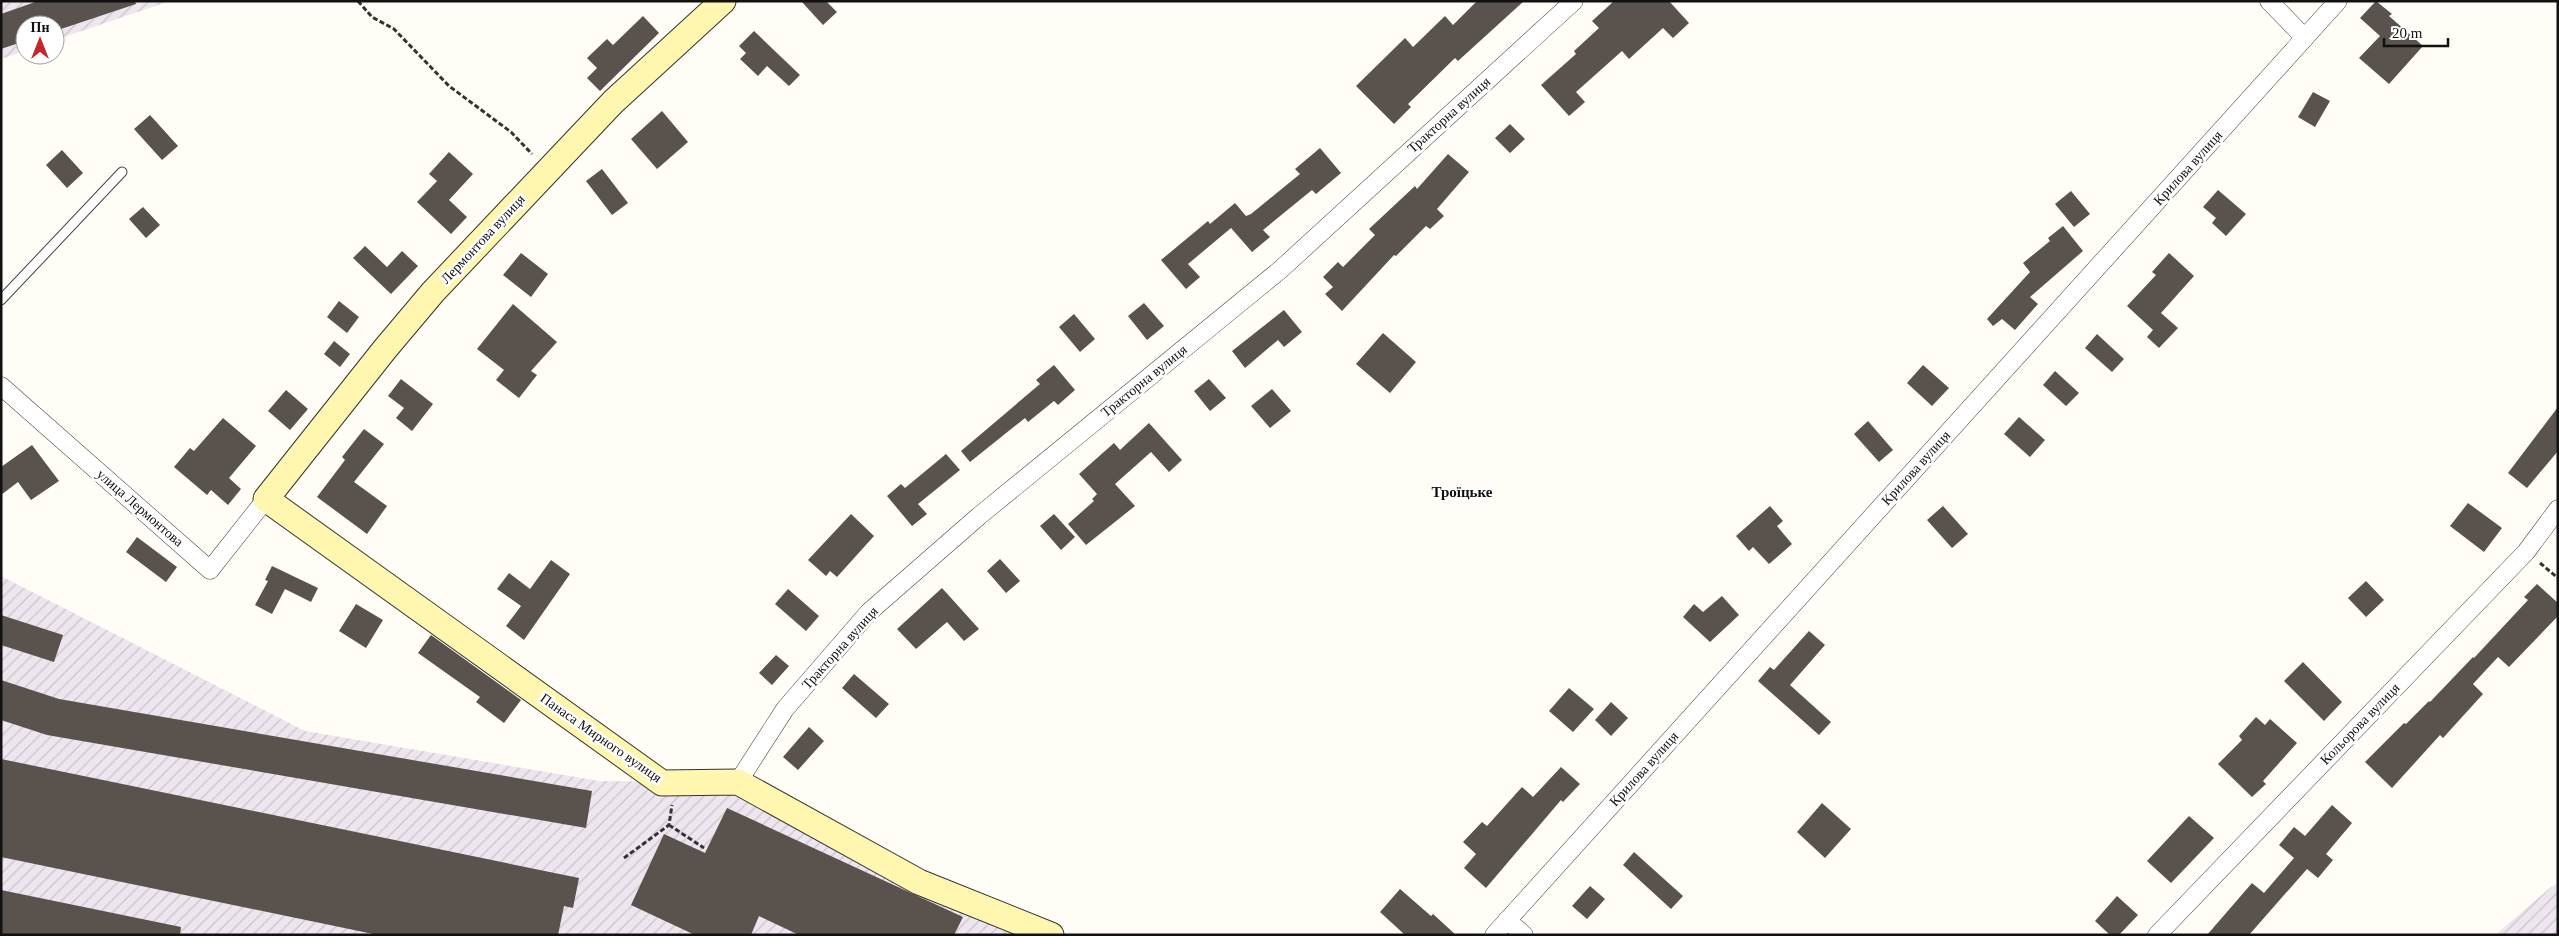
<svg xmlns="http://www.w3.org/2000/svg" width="2559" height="936" font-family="'Times New Roman',serif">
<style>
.industrial{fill:url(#industrial-furrows)}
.building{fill:#5a524d}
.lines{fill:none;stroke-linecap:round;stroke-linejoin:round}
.lane-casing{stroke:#444;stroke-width:11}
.street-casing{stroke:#444;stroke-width:19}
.secondary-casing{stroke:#333;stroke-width:27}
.path{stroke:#333;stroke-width:3;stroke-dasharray:5 2.5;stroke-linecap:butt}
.lane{stroke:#fff;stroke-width:9}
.street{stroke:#fff;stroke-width:18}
.secondary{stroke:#fff6b0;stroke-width:25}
.labels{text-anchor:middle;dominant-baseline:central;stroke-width:5;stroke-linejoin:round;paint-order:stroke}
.street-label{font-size:14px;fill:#111;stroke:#fff}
.neighbourhood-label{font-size:15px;font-weight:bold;fill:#111;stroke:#fff}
</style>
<defs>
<pattern id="industrial-furrows" width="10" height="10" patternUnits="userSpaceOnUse" patternTransform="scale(1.25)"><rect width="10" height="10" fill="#eee6ef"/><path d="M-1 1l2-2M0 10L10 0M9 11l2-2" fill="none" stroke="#cbc4cc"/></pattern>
</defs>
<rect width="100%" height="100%" fill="#fffdf5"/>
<path class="industrial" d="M 1,1 L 170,1 L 55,40 L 55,25 L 25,25 L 25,51 L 1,59 Z
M 1,576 L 305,731 L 599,781 L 738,782 L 1051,935 L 1,935 Z
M 2558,883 L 2558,935 L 2495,935 L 2551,887 Z"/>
<path class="building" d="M 38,1 L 135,1 L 136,4 L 55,31 L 55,25 L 25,25 L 25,41 L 1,49 L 1,14 Z
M 801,1 L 826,1 L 837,12 L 823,25 Z
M 1477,1 L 1524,1 L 1458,61 L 1455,58 L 1408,104 L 1411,107 L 1394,124 L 1356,86 L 1405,38 L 1413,47 L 1445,16 L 1453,25 Z
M 1614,1 L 1669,1 L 1689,23 L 1673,38 L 1663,28 L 1629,59 L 1622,51 L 1576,92 L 1585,102 L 1569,116 L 1541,85 L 1576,54 L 1574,51 L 1599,28 L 1592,21 Z
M 2376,1 L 2392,14 L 2389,16 L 2423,46 L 2389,84 L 2359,58 L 2380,36 L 2360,18 Z
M 643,16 L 659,33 L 600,91 L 587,78 L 597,68 L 587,58 L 607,39 L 613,45 Z
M 754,31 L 800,75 L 789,86 L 767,66 L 758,76 L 740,59 L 746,53 L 739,46 Z
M 2313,92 L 2330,101 L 2315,127 L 2298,117 Z
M 662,111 L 688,142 L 657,169 L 631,139 Z
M 150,115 L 178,146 L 162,160 L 134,129 Z
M 1510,124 L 1525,139 L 1510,153 L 1495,138 Z
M 1320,148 L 1341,173 L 1316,194 L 1312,190 L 1263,230 L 1270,237 L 1252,252 L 1231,228 L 1188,264 L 1200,277 L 1186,289 L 1161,260 L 1208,221 L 1210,224 L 1235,203 L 1246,216 L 1251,214 L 1300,174 L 1295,169 Z
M 62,150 L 83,173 L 67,188 L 46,165 Z
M 449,152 L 473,174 L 449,200 L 467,217 L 451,234 L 417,202 L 437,181 L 429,174 Z
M 1448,154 L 1469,172 L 1437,209 L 1444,216 L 1430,229 L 1426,226 L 1396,256 L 1394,255 L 1342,311 L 1325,294 L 1333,287 L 1323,277 L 1338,262 L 1343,267 L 1375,235 L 1369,229 L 1415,186 L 1417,189 Z
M 602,169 L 628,203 L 612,215 L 586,181 Z
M 2218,190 L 2246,214 L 2226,236 L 2212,223 L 2216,218 L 2203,207 Z
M 2071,191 L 2090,214 L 2074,227 L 2055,204 Z
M 143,207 L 160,225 L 146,238 L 129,219 Z
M 2063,226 L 2083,251 L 2030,297 L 2038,304 L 2015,330 L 2002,319 L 1993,326 L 1987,319 L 2030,272 L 2023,263 L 2050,241 L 2048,238 Z
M 365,246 L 387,267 L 402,251 L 418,266 L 391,294 L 353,258 Z
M 521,253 L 548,274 L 531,297 L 503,275 Z
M 2169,253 L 2194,276 L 2161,313 L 2178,328 L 2159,348 L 2147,337 L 2153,330 L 2127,306 L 2156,275 L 2152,272 Z
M 339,301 L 359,317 L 347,333 L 327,317 Z
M 1144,303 L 1164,326 L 1147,340 L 1128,316 Z
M 513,304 L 557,342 L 531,371 L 537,375 L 519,398 L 496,380 L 504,370 L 477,349 Z
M 1284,310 L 1302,332 L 1284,347 L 1278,340 L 1245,368 L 1232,351 Z
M 1074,314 L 1095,339 L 1080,352 L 1059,327 Z
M 1383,333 L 1416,362 L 1390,393 L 1356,364 Z
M 2097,334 L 2124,359 L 2112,372 L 2085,348 Z
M 334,341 L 350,354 L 340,367 L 324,354 Z
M 1054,365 L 1075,390 L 1058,405 L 1054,401 L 1028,422 L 1025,418 L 970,462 L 961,451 L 1040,384 L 1036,380 Z
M 1923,365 L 1949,388 L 1932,406 L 1907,383 Z
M 2055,371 L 2079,393 L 2066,406 L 2043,385 Z
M 401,379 L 433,404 L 412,431 L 396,418 L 404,408 L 388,396 Z
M 1209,379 L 1226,398 L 1210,411 L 1194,391 Z
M 1272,389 L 1291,411 L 1270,428 L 1251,406 Z
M 286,390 L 308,409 L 290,430 L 268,411 Z
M 2558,407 L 2558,451 L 2527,488 L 2508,473 Z
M 2019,417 L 2045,440 L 2030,457 L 2004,434 Z
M 223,418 L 256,446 L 229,478 L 241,489 L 228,505 L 211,490 L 207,495 L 174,467 L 190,448 L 194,451 Z
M 1868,421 L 1893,450 L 1879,462 L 1854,434 Z
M 1149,423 L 1182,460 L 1169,472 L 1151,452 L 1115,484 L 1135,506 L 1086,545 L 1068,524 L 1094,501 L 1092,499 L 1097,494 L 1079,474 L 1114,443 L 1120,450 Z
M 364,429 L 384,444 L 354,482 L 387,506 L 367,534 L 317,497 L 345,460 L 342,457 Z
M 32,445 L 59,481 L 31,500 L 18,482 L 1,495 L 1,467 Z
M 946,454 L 960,470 L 918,504 L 927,514 L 912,526 L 887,496 L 901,484 L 905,488 Z
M 2468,503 L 2502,528 L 2484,552 L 2450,526 Z
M 1770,506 L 1783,521 L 1777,526 L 1792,544 L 1769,564 L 1753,547 L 1749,551 L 1736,536 Z
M 1943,506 L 1968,534 L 1952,548 L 1927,520 Z
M 851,514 L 874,536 L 837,577 L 830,571 L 826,576 L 808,560 Z
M 1054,514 L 1075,537 L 1061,550 L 1040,526 Z
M 137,537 L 177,567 L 166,582 L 126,552 Z
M 1000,559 L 1020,581 L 1006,593 L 987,571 Z
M 551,560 L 570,574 L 524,640 L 506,626 L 521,606 L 497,589 L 509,573 L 530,589 Z
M 272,566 L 318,588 L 311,602 L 285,589 L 272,614 L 255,605 L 268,581 L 265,580 Z
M 2366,581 L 2384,600 L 2366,617 L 2348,598 Z
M 2537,584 L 2558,603 L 2558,616 L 2509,667 L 2498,657 L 2473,684 L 2483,694 L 2443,738 L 2440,735 L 2392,788 L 2365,762 L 2404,723 L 2406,724 L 2429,701 L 2430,702 L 2473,657 L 2474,658 L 2528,600 L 2524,597 Z
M 942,588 L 979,629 L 964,641 L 947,622 L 916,649 L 897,629 Z
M 788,589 L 819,616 L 806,631 L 775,604 Z
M 1722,596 L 1739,615 L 1710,642 L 1683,617 L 1694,604 L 1703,612 Z
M 356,604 L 383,620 L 366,648 L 339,631 Z
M 1,615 L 63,635 L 54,662 L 1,645 Z
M 1809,631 L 1825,645 L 1790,685 L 1831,722 L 1819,735 L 1758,681 L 1770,667 L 1774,670 Z
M 431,635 L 521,700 L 504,723 L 476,702 L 480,697 L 418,653 Z
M 776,655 L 789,666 L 772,685 L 759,673 Z
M 2303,662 L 2342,702 L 2324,721 L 2284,681 Z
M 854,674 L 889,704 L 876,718 L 842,688 Z
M 1,680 L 59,699 L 592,791 L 586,828 L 47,735 L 1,720 Z
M 1569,688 L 1594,709 L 1573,732 L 1549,711 Z
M 1611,702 L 1628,718 L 1611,736 L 1595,720 Z
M 2256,717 L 2265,725 L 2270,719 L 2297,743 L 2263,781 L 2266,784 L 2252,797 L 2218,764 L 2242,740 L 2239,736 Z
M 809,727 L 824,741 L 798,770 L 783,757 Z
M 1,759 L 579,878 L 573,908 L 564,906 L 558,935 L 378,935 L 1,857 Z
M 1561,767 L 1580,784 L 1563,802 L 1561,800 L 1486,888 L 1464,868 L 1476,854 L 1463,842 L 1482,822 L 1487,826 L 1522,787 L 1533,797 Z
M 1822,803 L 1851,829 L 1825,858 L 1797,832 Z
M 2332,805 L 2352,823 L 2326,854 L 2333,860 L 2318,878 L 2307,869 L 2249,935 L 2207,935 L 2252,883 L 2264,893 L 2294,858 L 2279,845 L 2294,827 L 2305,836 Z
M 727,808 L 963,917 L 954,935 L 799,935 L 759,916 L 751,935 L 695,935 L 631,905 L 664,834 L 705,853 Z
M 2189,816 L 2214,838 L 2171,883 L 2147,861 Z
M 1634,852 L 1683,896 L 1671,909 L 1623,865 Z
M 1590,886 L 1605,899 L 1587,919 L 1572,906 Z
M 1400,889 L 1431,916 L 1433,914 L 1456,935 L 1405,935 L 1380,912 Z
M 1,890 L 181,927 L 180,935 L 1,935 Z
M 2117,896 L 2138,915 L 2119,935 L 2110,935 L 2095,921 Z"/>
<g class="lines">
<g class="lane-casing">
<path id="lane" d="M 1,300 L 122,172"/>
</g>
<g class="street-casing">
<path id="street" d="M 2269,1 L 2305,38
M 1,386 L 210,570 L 266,499
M 738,782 L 785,709 L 869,612 L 979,516 L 1280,270 L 1574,1
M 1507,920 L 1524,935
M 1494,935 L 2338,1
M 2157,935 L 2526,552 L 2558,509"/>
</g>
<g class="secondary-casing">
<path id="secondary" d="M 723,1 L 613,102 L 433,292 L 385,349 L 266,499 L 662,783 L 738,782 L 919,882 L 1051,935"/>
</g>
<path class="path" d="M 358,1 L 372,17 L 394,29 L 449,86 L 511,132 L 532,154
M 2540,563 L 2558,578
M 669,825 L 704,848
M 624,858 L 669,825 L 672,805"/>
<use href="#lane" class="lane"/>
<use href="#street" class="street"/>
<use href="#secondary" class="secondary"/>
</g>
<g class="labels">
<g class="street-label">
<text transform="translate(1449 115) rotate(-42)">Тракторна вулиця</text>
<text transform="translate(2188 168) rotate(-48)">Крилова вулиця</text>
<text transform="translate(483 239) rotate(-47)">Лермонтова вулиця</text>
<text transform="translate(1144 381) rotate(-39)">Тракторна вулиця</text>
<text transform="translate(1916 468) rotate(-48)">Крилова вулиця</text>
<text transform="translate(140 508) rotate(41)">улица Лермонтова</text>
<text transform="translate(840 648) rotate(-48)">Тракторна вулиця</text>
<text transform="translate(2360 724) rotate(-46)">Кольорова вулиця</text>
<text transform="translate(601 738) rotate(35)">Панаса Мирного вулиця</text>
<text transform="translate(1644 769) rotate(-48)">Крилова вулиця</text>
</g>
<g class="neighbourhood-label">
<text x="1462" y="492">Троїцьке</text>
</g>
</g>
<rect width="2559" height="936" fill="none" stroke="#111111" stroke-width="5"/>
<g transform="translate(40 40)"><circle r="24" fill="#ffffff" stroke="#a0a0a0"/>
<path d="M0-4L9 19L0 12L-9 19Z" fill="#c4262e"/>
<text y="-8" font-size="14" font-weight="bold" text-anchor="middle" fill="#111111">Пн</text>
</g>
<path d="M2384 38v8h64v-8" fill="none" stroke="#111111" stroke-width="2.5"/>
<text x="2392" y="38" font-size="15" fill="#111111" stroke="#ffffff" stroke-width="4" paint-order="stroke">20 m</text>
</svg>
